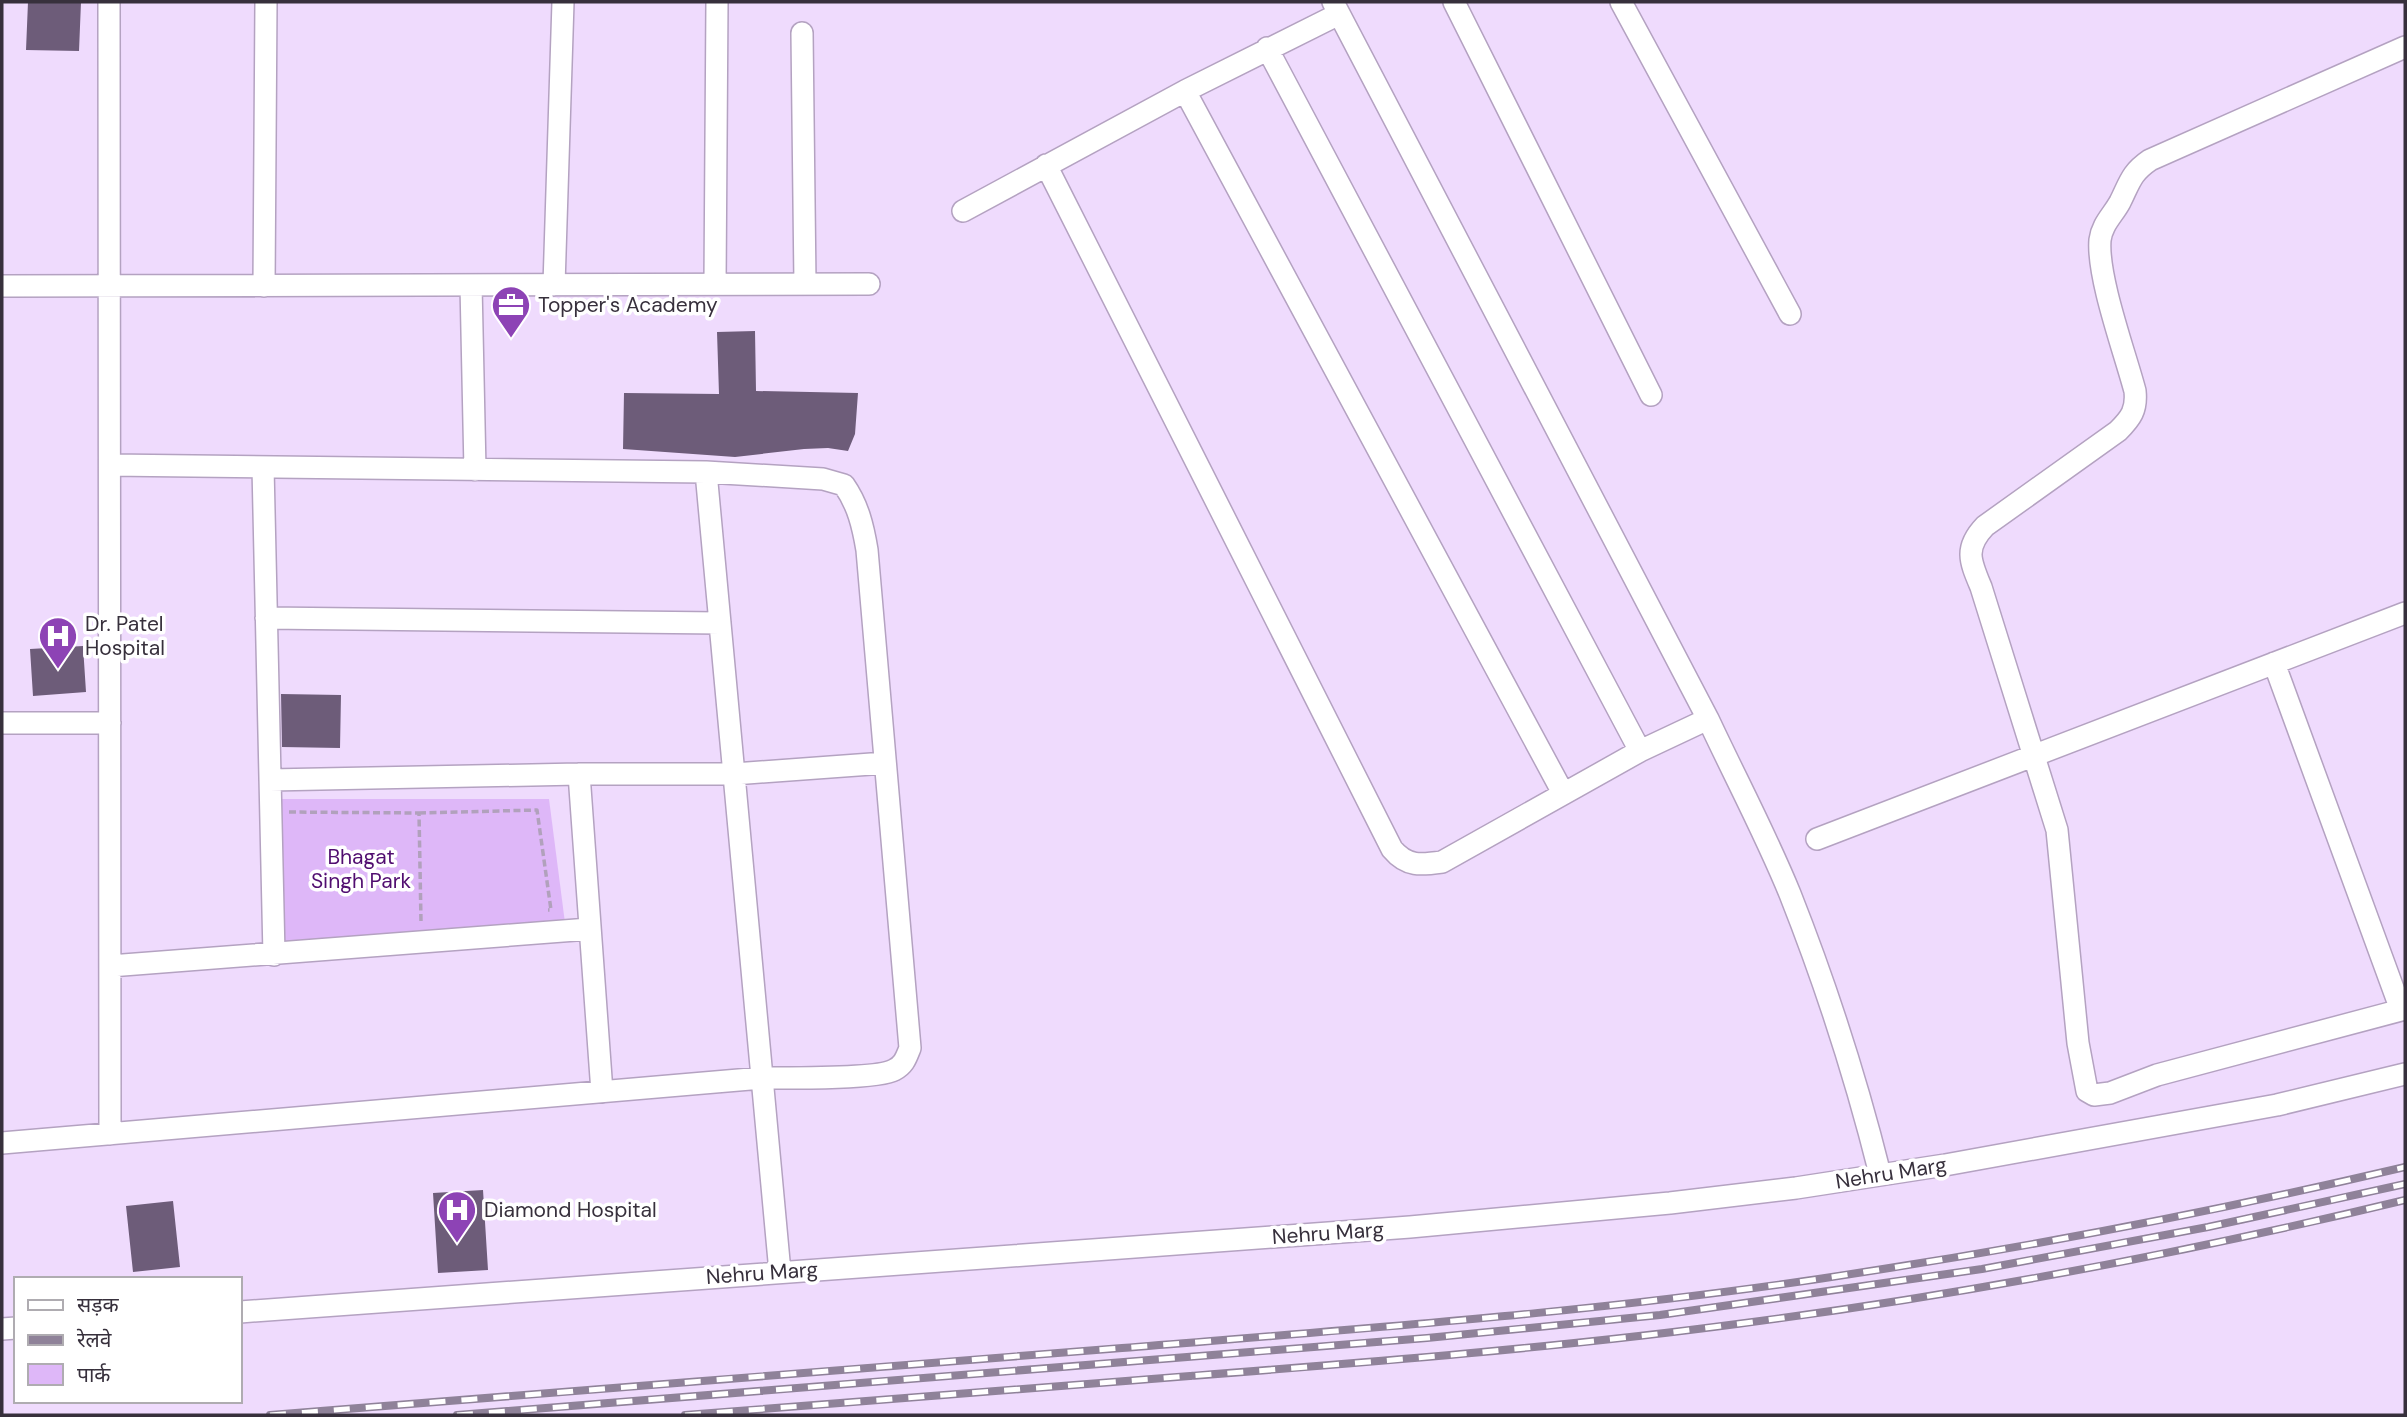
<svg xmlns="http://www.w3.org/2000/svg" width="2407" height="1417" font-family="'DM Sans','Noto Sans Devanagari',sans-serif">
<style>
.green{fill:#deb7f8}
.building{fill:#6d5c79}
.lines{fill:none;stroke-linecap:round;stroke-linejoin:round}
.minor-casing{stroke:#b4a2c1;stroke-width:24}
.path{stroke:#b1a1bc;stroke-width:3.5;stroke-dasharray:7 3.5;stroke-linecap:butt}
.minor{stroke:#fff;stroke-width:21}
.rail-casing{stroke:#8f8299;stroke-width:8}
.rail{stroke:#fff;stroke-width:5;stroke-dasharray:16;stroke-linecap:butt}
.labels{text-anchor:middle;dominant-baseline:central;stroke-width:7;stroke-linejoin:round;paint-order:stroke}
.poi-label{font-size:21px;fill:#37303c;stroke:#fff;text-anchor:start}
.park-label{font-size:21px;fill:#510e70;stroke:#fff}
.street-label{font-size:21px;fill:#37303c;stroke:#fff}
</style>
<rect width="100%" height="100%" fill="#efdbfd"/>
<path class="green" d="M 277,799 L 549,799 L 565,923 L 280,946 Z"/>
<path class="building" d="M 28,2 L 81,2 L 79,51 L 26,50 Z
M 755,331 L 756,391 L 858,393 L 855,434 L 848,451 L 828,448 L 804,449 L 735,457 L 623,449 L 624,393 L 719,394 L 717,332 Z
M 83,646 L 86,692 L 33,696 L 30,649 Z
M 281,694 L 341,695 L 340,748 L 282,747 Z
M 483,1190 L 488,1270 L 438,1273 L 433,1193 Z
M 173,1201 L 180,1267 L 133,1272 L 126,1206 Z"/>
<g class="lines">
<g class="minor-casing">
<path id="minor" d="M 109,2 L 110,1134
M 1333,2 L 1708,719 C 1735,777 1766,835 1790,894 C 1826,985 1856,1078 1880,1174
M 1454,2 L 1651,395
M 1621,2 L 1790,314
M 802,33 L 805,284
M 2405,47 L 2150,160 C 2131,173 2130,182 2120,202 C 2113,215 2102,224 2100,240 C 2097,277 2125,353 2135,391 C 2137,410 2131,418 2118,431 L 1985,526 C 1964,548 1970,561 1981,587 L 2057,830 L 2078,1043 L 2087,1091 L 2094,1095 L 2110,1093 L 2157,1075 L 2405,1009
M 1267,48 L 1640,751
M 1185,91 L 1563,793
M 1046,165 L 1392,849 C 1407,867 1421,865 1442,862 L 1640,751 L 1708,719
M 963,211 L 1185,91 L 1339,14
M 715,284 L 717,2
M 471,285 L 475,470
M 554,285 L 563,2
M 2,286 L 869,284
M 264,286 L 266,2
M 263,467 L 274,955
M 706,472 L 780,1272
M 266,618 L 720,623
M 2274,663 L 2401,1010
M 2,723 L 110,723
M 579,774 L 602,1092
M 270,780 L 579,774 L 734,774 L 885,763
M 1817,839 L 2405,613
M 110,966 L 589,929
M 2,1143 L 762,1078 C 786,1078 878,1079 894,1070 C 904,1065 906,1058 910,1048 L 867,550 C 863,526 858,505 844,485 L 823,479 L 706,472 L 110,465
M 240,1312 L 1410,1227 L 1670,1203 L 1796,1188 L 1945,1165 L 2277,1105 L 2405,1074
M 2,1329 L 16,1328"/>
</g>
<path class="path" d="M 289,812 L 419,813 L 421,922
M 419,813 L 537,810 L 551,910 L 548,910"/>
<use href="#minor" class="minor"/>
<g class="rail-casing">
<path id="rail" d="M 270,1415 C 554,1393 838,1370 1122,1348 C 1370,1328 1618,1311 1864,1272 C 2046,1244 2226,1209 2405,1167
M 457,1415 L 1427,1338 L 1660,1315 L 1982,1269 L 2208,1227 L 2405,1184
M 685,1415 C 853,1402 1022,1389 1190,1376 C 1372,1362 1555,1348 1737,1324 C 1962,1295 2185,1253 2405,1200"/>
</g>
<use href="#rail" class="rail"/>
</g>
<defs>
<g id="office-pin" transform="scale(2.0125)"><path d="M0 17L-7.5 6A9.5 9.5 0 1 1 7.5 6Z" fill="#8d43b5" stroke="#fff"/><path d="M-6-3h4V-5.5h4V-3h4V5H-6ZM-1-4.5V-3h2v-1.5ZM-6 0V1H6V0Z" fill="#fff"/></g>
<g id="hospital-pin" transform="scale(2.0125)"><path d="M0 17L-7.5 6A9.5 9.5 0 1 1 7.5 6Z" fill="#8d43b5" stroke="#fff"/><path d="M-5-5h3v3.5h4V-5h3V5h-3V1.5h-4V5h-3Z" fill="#fff"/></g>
</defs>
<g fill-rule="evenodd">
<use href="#office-pin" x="511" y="305"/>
<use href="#hospital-pin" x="58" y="636"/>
<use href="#hospital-pin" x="457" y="1210"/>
</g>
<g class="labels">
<g class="poi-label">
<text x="538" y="305">Topper's Academy</text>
<text x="85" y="624">Dr. Patel<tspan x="85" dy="24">Hospital</tspan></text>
<text x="484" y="1210">Diamond Hospital</text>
</g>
<g class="park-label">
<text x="361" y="857">Bhagat<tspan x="361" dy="24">Singh Park</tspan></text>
</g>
<g class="street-label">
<text transform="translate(1891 1173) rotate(-9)">Nehru Marg</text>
<text transform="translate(1328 1233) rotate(-4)">Nehru Marg</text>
<text transform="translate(762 1273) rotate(-4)">Nehru Marg</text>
</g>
</g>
<rect width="2407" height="1417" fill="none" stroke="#37303c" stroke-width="7"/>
<rect x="14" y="1277" width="228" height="126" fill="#ffffff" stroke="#afacb1" stroke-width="2"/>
<rect x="28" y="1300" width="35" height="10" fill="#ffffff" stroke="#afacb1" stroke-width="2"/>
<text x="77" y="1312" font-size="21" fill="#37303c">सड़क</text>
<rect x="28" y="1335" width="35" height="10" fill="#8f8299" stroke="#afacb1" stroke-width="2"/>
<text x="77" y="1347" font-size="21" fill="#37303c">रेलवे</text>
<rect x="28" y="1364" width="35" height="21" fill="#deb7f8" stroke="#afacb1" stroke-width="2"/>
<text x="77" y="1382" font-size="21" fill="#37303c">पार्क</text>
</svg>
